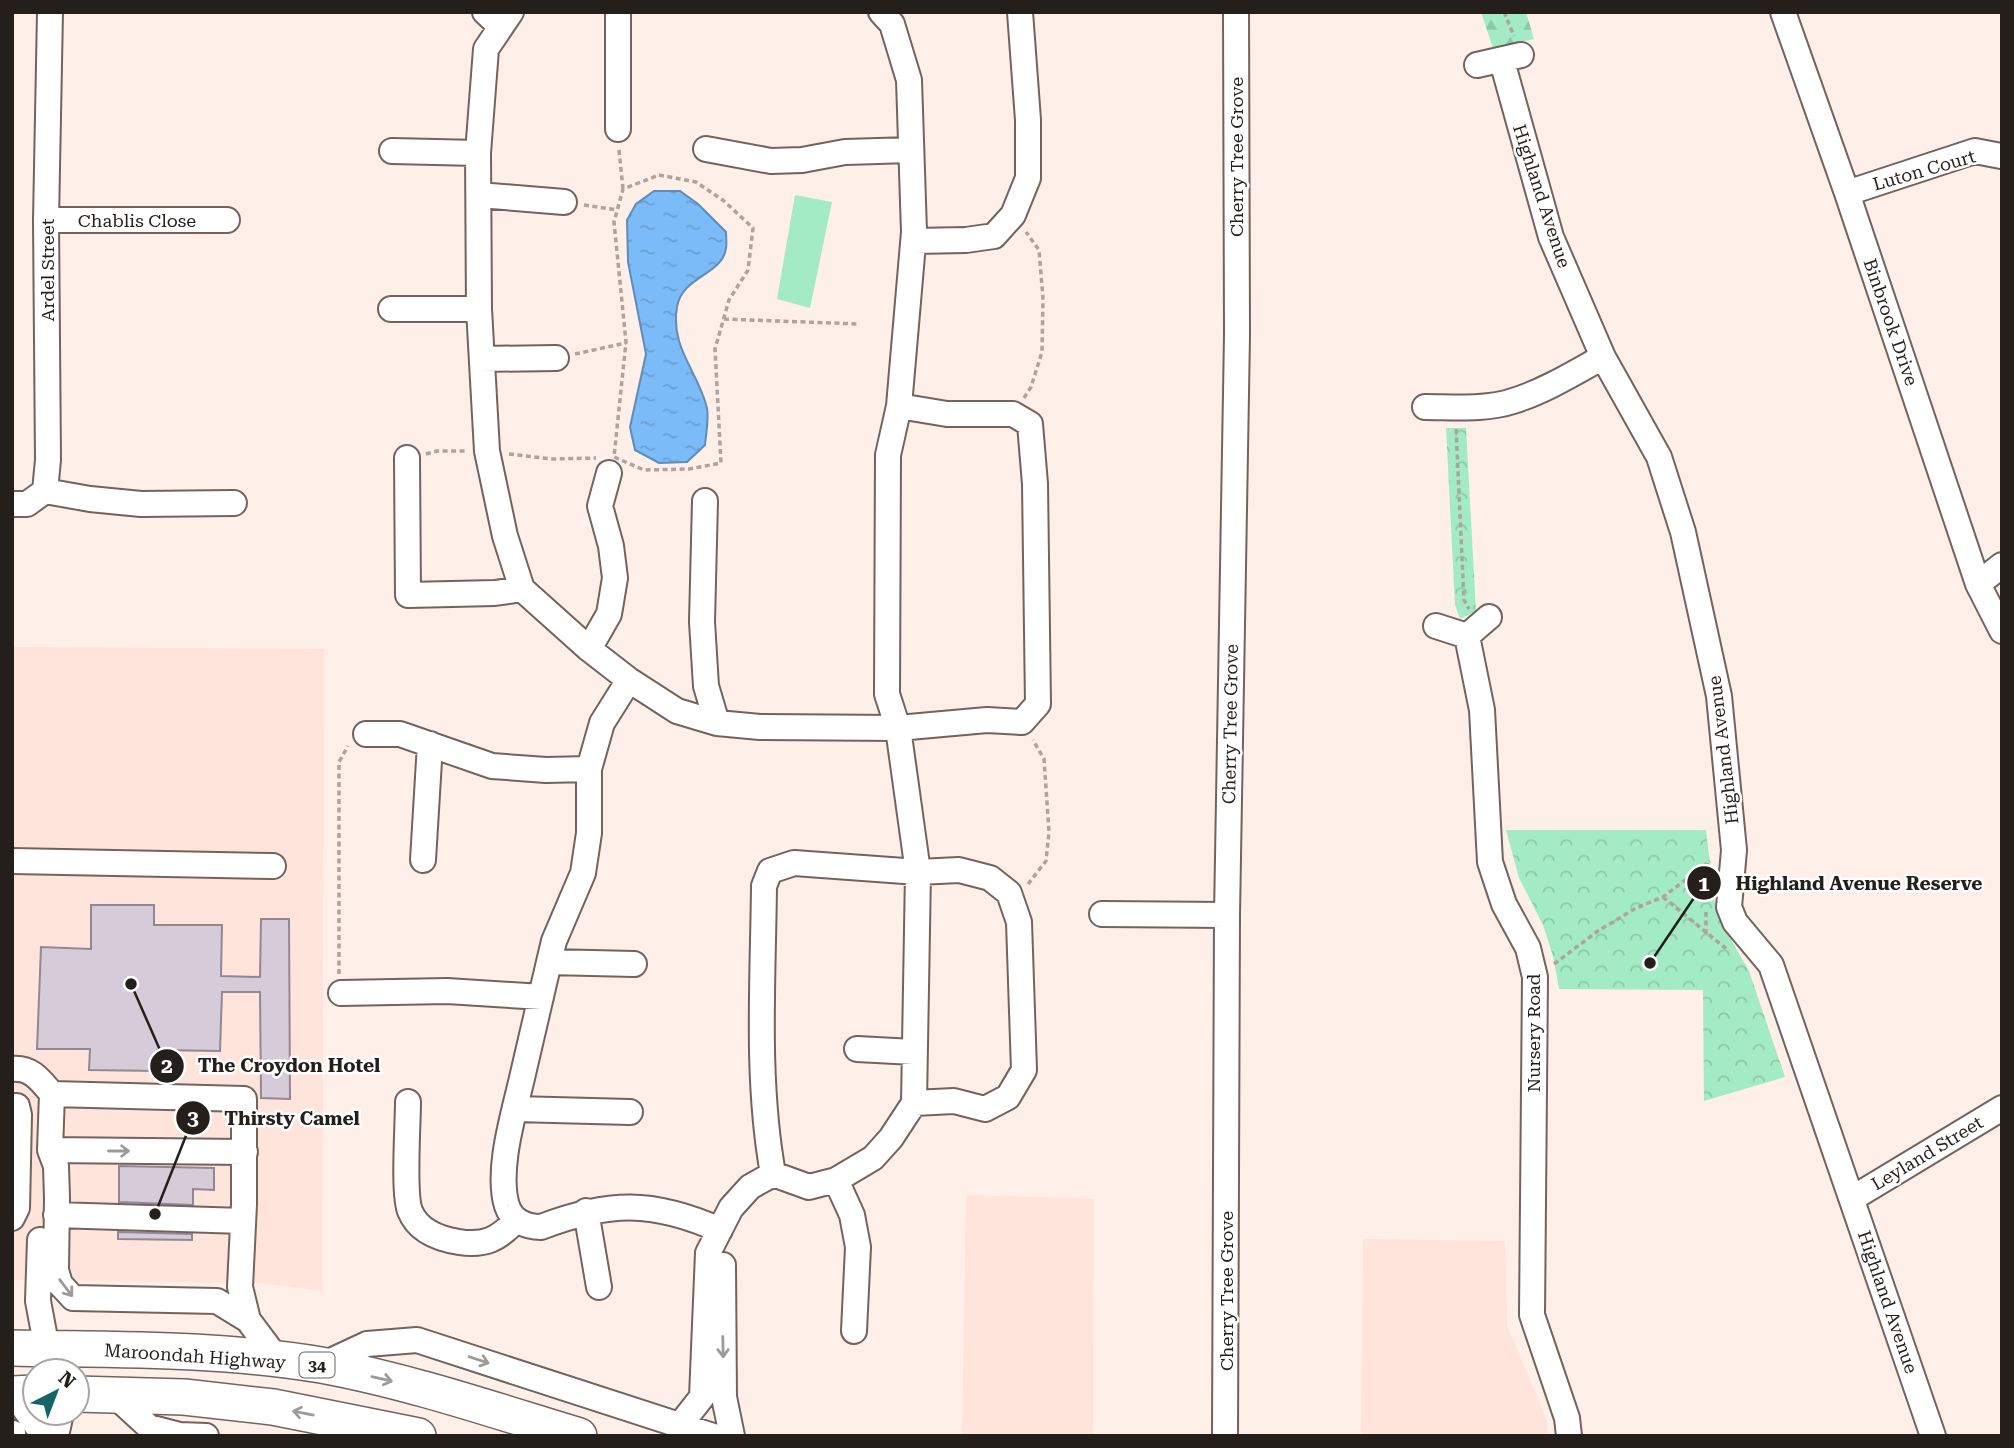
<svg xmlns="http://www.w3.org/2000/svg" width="2014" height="1448" font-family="'Roboto Serif',serif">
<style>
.built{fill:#fee4da}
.forest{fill:url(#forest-firs)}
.park{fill:url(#park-crowns)}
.garden{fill:#a3ebc4}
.water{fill:url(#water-ripples);stroke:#608cb6;stroke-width:2}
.building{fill:#d6cbd9;stroke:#928894;stroke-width:2}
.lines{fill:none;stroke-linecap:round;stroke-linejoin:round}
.minor-casing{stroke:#73635d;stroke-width:28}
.highway-casing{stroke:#73635d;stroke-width:38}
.path{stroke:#afa39e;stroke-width:3.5;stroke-dasharray:5 3.5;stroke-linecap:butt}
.minor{stroke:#fff;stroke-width:24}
.highway{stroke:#fff;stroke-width:35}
.oneway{stroke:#9d9a99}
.labels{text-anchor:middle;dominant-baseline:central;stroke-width:5;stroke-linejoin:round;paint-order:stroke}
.shield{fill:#fff;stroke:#666260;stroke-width:2}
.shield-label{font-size:16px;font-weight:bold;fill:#251f1c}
.street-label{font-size:18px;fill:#251f1c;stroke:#fff}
.leader{fill:none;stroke:#251f1c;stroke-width:2.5}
.callout-dot{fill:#251f1c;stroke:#fff;stroke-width:2.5}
.mark-label{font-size:21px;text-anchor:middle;font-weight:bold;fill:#fff}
.callout-label{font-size:19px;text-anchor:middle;font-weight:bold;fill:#251f1c;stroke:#fff;stroke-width:5;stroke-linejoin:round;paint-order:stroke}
</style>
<defs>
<pattern id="forest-firs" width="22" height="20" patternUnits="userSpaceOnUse" patternTransform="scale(1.75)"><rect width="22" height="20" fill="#a3ebc4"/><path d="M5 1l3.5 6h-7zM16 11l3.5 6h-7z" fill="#8cc9a8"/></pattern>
<pattern id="park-crowns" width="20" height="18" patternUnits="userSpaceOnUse" patternTransform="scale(1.75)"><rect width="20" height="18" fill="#a3ebc4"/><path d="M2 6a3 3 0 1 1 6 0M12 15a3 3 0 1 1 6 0" fill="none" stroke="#8cc9a8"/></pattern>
<pattern id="water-ripples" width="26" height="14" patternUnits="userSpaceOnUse" patternTransform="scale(1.75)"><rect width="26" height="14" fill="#7abbf8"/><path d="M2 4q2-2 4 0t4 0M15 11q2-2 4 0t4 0" fill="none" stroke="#69a0d4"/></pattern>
</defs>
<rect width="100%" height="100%" fill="#feefe9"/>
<path class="built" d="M 12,647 L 324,649 L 322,1291 L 262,1283 L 12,1280 Z
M 966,1195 L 1094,1199 L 1093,1436 L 962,1436 Z
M 1363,1239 L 1505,1241 L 1507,1325 L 1547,1420 L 1548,1436 L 1361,1436 Z"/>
<path class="forest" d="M 1481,12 L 1526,12 L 1534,39 L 1493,48 Z"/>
<path class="park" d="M 1446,428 L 1466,428 L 1476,611 L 1460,619 L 1455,605 Z
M 1506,830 L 1706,830 L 1715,904 L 1729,936 L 1749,971 L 1785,1077 L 1704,1101 L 1703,990 L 1559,989 L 1553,956 L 1543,925 L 1519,878 Z"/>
<path class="garden" d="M 795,195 L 832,202 L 810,308 L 777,299 Z"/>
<path class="water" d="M 654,191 L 680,191 L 698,204 L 726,232 C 726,237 727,243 726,248 C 723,275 682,276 677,307 C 670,348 698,371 707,408 C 709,419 706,434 705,445 L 687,462 L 659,463 L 635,450 L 630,427 L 646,354 L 628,262 L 627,220 L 636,204 Z"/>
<path class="building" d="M 91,905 L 154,905 L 154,925 L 222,925 L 221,976 L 260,977 L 261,919 L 289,919 L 290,1099 L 261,1098 L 260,992 L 222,992 L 220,1051 L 157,1050 L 157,1071 L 89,1070 L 90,1049 L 37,1049 L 41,947 L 91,949 Z
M 119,1166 L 214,1168 L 214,1190 L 193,1189 L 193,1205 L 119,1202 Z
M 118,1232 L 192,1234 L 192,1240 L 118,1239 Z"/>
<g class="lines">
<g class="minor-casing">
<path id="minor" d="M 485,12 L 501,27
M 511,12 L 486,49 L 478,153 L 479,309 L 487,451 L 505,536 L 522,589 L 589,649 L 629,680 L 677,711 L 717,723 L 760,727 L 898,728 L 987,720 L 1022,722 L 1038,704 L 1035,484 L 1030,424 L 1013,414 L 947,414 L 899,406
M 1783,12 L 1847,193 L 1978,584 L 2002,631
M 1502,61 L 1551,237 L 1603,357 L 1659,457 L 1683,532 L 1719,696 L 1734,850 L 1729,907 L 1735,922 L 1771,965 L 1933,1436
M 1477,65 L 1521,55
M 618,129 L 618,12
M 706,149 L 771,161 L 802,160 L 845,152 L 911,150
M 392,151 L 478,153
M 1847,193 L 1975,151 L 2001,156
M 479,195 L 564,202
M 46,220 L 227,220
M 914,241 L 966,240 L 994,236 L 1013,215 L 1028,178 L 1028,120 L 1020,12
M 391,309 L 479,309
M 482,359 L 556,358
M 1425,407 C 1454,407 1486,410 1513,401 C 1545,391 1574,373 1603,357
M 407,458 L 408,595 L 495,593 L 522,589
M 45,491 L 90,499 L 141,504 L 234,503
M 705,501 L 702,622 L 706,686 L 717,723
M 12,504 L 27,504 L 45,491 L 48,460 L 46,220 L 50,12
M 1978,584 L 2002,565
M 1436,626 L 1467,636 L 1489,617
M 1467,636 L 1482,710 L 1490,862 L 1504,904 L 1528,948 L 1535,977 L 1532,1315 L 1567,1418 L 1569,1436
M 589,649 L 609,614 L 615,578 L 611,546 L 600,506 L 609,473
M 629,680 L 602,723 L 589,769 L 589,833 L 583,873 L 554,941 L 549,962 C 540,1001 531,1039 522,1078 C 514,1113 496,1170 507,1206 C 512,1221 526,1227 541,1227 C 609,1201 652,1200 720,1230
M 366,734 L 400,734 L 492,766 L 546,770 L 589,769
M 423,860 L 430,744
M 12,861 L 273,866
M 1102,914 L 1227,915
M 549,962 L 634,964
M 341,993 L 447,991 L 541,997
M 857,1049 L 914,1052
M 12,1069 C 32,1067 41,1081 52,1094 L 50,1150 L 56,1166 L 57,1198 L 56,1270 L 60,1284 L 73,1298 L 217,1301 L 248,1320 L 278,1360
M 52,1094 L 244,1099 L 244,1204 L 240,1287 L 248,1320
M 408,1102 C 408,1125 403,1194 410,1211 C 418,1231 440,1239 459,1242 C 485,1246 499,1239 516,1220
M 12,1106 L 17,1106 L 19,1115 L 17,1208 L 12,1218
M 515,1109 L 630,1112
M 50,1150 L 245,1152
M 773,1174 C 756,1079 763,982 764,886 L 770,871 L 794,863 L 918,872 L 959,870 L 990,878 L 1009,893 L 1019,922 L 1024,1070 L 1008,1097 L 985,1109 L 954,1101 L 914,1103
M 836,1180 L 852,1215 L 858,1247 L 854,1331
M 1853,1198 L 2002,1108
M 586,1211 L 599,1287
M 56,1215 L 243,1221
M 40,1240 L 38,1301 L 47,1349
M 723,1265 L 724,1397 L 732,1436
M 322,1365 L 367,1344 L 417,1340 L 713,1436
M 14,1394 L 39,1429 L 41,1436
M 113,1394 L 149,1427 L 180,1435 L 206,1436
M 680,1425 L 702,1397 L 708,1253 L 731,1208 L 750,1187 L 773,1174 L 809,1187 L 836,1180 L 873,1158 L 891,1138 L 914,1103 L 918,872 L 898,728 L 887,694 L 888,455 L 899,406 L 914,232 L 909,80 L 892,24 L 881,12
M 12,1433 L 13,1433
M 56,1436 L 61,1413
M 1225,1436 L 1227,915 L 1237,335 L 1236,12"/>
</g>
<g class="highway-casing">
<path id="highway" d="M 12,1348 C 115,1350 219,1348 321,1365 C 408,1381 494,1410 579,1436
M 12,1394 L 35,1393
M 77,1394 L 184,1397 L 273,1407 L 418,1436"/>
</g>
<path class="path" d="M 1504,12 L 1514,36
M 619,150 L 623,189
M 659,175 L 696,182 L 724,201 L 753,228 L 748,270 L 729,300 L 715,349 L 721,463 L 689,469 L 644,470 L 614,457 L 626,342 L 614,222 L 623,189 Z
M 584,205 L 617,210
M 724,319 L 858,324
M 575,354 L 626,343
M 1024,398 L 1031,387 L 1042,352 L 1043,298 L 1039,250 L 1026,232
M 1456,429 L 1464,600 L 1469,609
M 426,454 L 437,451 L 467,451
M 509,454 L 551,459 L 596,458
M 1028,884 L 1046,861 L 1049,832 L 1044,759 L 1033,740
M 1707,890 L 1707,863
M 1663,897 L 1729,951
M 1706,934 L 1706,912
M 1554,964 L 1598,931 L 1636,908 L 1663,897 L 1710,861
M 339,974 L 339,762 L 348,746"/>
<use href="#minor" class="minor"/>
<use href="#highway" class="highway"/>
</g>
<defs><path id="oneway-shaft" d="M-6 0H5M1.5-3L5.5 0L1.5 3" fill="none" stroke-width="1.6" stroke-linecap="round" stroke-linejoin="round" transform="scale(1.75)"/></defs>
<g class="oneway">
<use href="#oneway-shaft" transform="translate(119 1151)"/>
<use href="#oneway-shaft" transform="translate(66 1288) rotate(53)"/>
<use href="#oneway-shaft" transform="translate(723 1347) rotate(89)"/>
<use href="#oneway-shaft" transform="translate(479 1360) rotate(18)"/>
<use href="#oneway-shaft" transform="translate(382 1379) rotate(13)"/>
<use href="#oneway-shaft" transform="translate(303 1413) rotate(-169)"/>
</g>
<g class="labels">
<rect class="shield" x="299.5" y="1352.5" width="35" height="25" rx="5"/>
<g class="shield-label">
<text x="317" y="1365">34</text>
</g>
<g class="street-label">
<text transform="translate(1236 157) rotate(-90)">Cherry Tree Grove</text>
<text transform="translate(1924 170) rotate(-16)">Luton Court</text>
<text transform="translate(1542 196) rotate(72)">Highland Avenue</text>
<text x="137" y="220">Chablis Close</text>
<text transform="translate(47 270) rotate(-90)">Ardel Street</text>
<text transform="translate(1891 322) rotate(71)">Binbrook Drive</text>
<text transform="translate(1230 724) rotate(-89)">Cherry Tree Grove</text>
<text transform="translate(1723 750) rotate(-97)">Highland Avenue</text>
<text transform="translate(1533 1033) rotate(-90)">Nursery Road</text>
<text transform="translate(1927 1153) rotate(-31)">Leyland Street</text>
<text transform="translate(1226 1291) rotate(-90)">Cherry Tree Grove</text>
<text transform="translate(1888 1302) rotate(71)">Highland Avenue</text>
<text transform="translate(195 1356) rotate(4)">Maroondah Highway</text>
</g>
</g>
<path class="leader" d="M1650 963L1704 883M131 984L167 1066M155 1214L193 1118"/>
<g class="callout-dot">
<circle cx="1650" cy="963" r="7"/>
<circle cx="131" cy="984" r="7"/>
<circle cx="155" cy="1214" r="7"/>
<circle cx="1704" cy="883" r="18"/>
<circle cx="167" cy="1066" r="18"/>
<circle cx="193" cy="1118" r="18"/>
</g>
<g class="mark-label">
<text x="1704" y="891">1</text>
<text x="167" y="1073">2</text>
<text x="193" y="1125">3</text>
</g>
<g class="callout-label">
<text x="1859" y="890">Highland Avenue Reserve</text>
<text x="289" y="1072">The Croydon Hotel</text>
<text x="292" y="1125">Thirsty Camel</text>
</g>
<rect width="2014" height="1448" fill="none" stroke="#251f1c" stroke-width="28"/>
<g transform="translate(56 1392) rotate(42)"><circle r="33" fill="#ffffff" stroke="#a8a5a4" stroke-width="2"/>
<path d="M0-5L12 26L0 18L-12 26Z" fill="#146468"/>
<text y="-10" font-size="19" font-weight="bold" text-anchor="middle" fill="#251f1c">N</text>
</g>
</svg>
